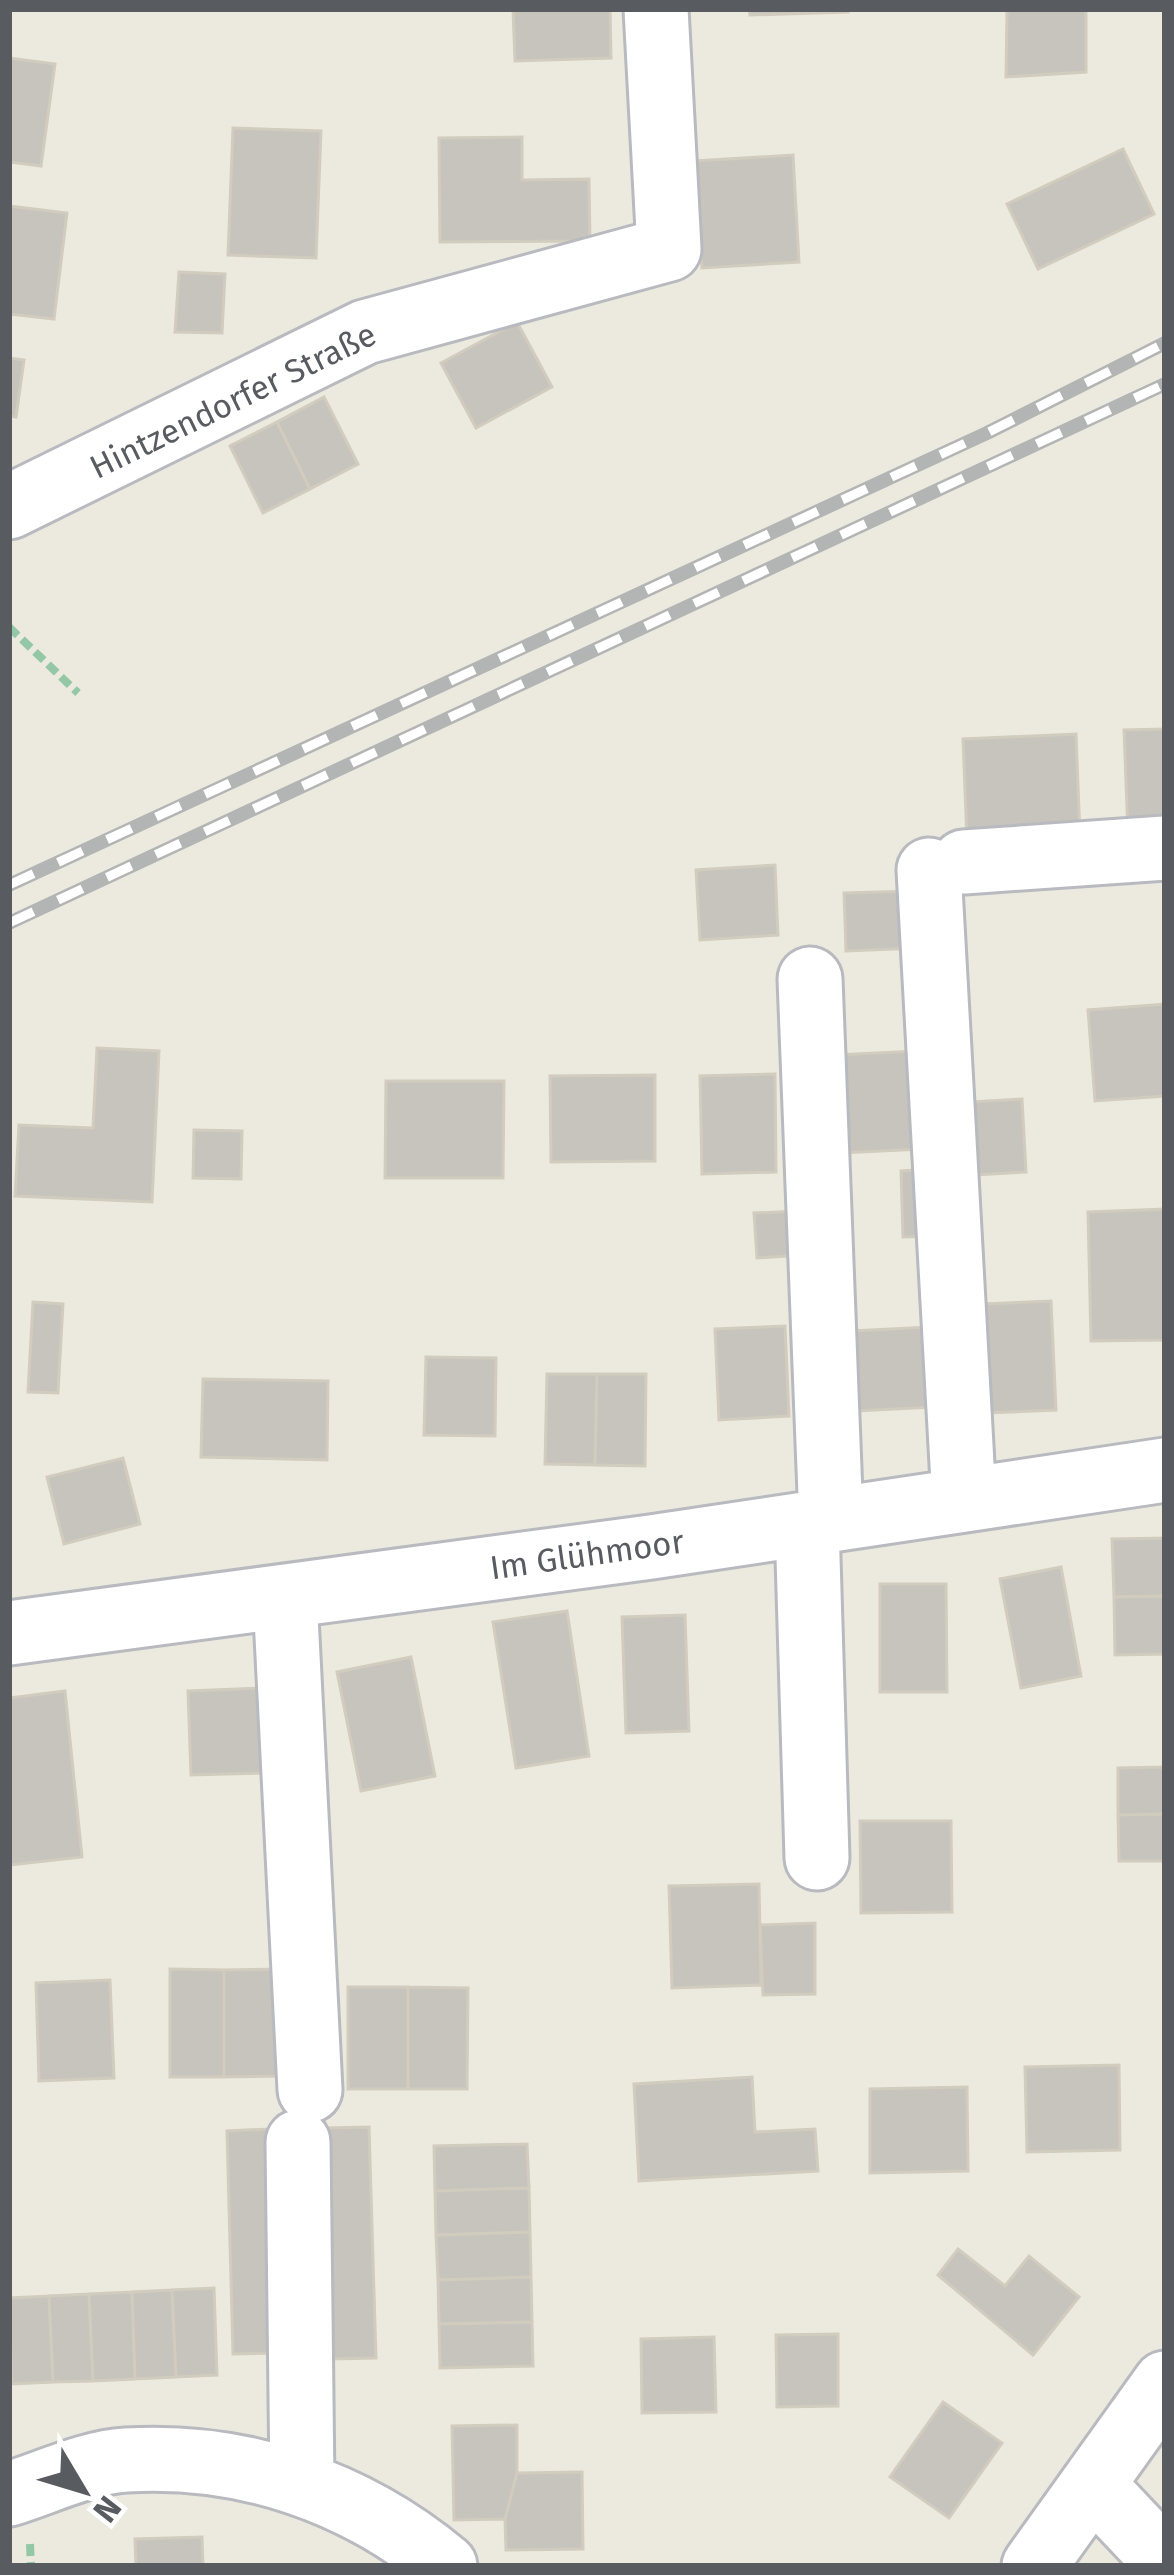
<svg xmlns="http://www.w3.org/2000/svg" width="1174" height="2575" font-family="'Fira Sans',sans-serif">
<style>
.building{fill:#c7c4bd;stroke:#d1ccbe;stroke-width:3}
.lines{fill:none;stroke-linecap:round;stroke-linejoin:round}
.minor-casing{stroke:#b8babf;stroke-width:69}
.path{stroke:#93c7a5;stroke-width:8;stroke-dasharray:12 6;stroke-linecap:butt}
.minor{stroke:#fff;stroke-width:63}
.rail-casing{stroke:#b3b4b4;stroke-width:14}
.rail{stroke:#fff;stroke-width:9;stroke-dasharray:27;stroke-linecap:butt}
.labels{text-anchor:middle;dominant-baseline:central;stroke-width:9;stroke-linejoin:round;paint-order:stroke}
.street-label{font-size:33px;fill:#585c61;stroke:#fff}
</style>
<rect width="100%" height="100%" fill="#eceadf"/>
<path class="building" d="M 513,9 L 610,9 L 611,58 L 515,61 Z
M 749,9 L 848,9 L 848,12 L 750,15 Z
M 1031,9 L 1086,9 L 1086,72 L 1006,77 L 1007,11 Z
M 9,58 L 55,64 L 41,166 L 9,162 Z
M 233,128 L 321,131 L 316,258 L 228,255 Z
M 522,137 L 522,180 L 589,179 L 590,241 L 440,242 L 439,138 Z
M 1123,149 L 1154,214 L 1038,269 L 1007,204 Z
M 793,155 L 799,262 L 702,268 L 695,161 Z
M 9,206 L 67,213 L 54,319 L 9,314 Z
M 179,272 L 225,274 L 222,333 L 175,332 Z
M 517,322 L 552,387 L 476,428 L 441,363 Z
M 9,358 L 24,360 L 16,417 L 9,416 Z
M 324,397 L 358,464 L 310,489 L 277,422 Z
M 277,422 L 310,489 L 263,513 L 230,446 Z
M 1165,729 L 1165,833 L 1128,835 L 1124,730 Z
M 1076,734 L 1080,836 L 967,841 L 963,739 Z
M 775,865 L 778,935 L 700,940 L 696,870 Z
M 916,891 L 917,948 L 846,951 L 844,893 Z
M 1165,1004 L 1165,1096 L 1095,1101 L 1088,1010 Z
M 97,1048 L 159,1051 L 152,1202 L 15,1196 L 19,1125 L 93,1128 Z
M 917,1051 L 921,1149 L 841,1153 L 836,1055 Z
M 775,1074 L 776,1172 L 702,1174 L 700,1076 Z
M 655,1075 L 655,1161 L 551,1162 L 550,1076 Z
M 386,1081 L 504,1081 L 503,1178 L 385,1178 Z
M 1022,1099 L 1026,1172 L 976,1175 L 972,1102 Z
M 194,1130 L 242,1131 L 241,1179 L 193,1178 Z
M 934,1169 L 937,1236 L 903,1237 L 901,1171 Z
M 1165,1209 L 1165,1340 L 1091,1341 L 1088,1212 Z
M 799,1211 L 801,1255 L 757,1258 L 754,1213 Z
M 1051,1301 L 1056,1410 L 988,1413 L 983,1304 Z
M 33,1302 L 63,1304 L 58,1393 L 28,1392 Z
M 785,1326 L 789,1416 L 719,1420 L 715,1329 Z
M 929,1327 L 933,1407 L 856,1411 L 852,1331 Z
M 426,1357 L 496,1358 L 495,1436 L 424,1435 Z
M 547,1374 L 597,1374 L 595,1465 L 545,1464 Z
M 597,1374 L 646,1374 L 645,1466 L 595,1465 Z
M 203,1379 L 328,1381 L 327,1460 L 201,1457 Z
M 123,1458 L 140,1524 L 64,1544 L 47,1477 Z
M 1165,1538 L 1165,1596 L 1114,1597 L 1112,1539 Z
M 1061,1567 L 1081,1676 L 1021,1688 L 1000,1579 Z
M 880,1584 L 946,1584 L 947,1692 L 880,1692 Z
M 1165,1596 L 1165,1654 L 1115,1655 L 1114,1597 Z
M 567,1611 L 589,1756 L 516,1768 L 493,1622 Z
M 685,1615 L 689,1731 L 626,1733 L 622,1617 Z
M 411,1657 L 435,1776 L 361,1791 L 337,1672 Z
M 261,1688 L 263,1773 L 191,1775 L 188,1691 Z
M 65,1691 L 82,1857 L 9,1865 L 9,1698 Z
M 1165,1767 L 1165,1814 L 1118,1815 L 1118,1768 Z
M 1165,1814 L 1165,1861 L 1119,1861 L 1118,1815 Z
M 860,1821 L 951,1821 L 952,1912 L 861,1913 Z
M 759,1884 L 761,1985 L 672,1988 L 669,1886 Z
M 815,1923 L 815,1994 L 763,1995 L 760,1925 Z
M 170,1969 L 224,1970 L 224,2077 L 170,2077 Z
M 279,1969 L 279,2076 L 224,2077 L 224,1970 Z
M 110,1980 L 114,2078 L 39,2081 L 36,1983 Z
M 348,1987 L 408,1987 L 408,2089 L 348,2089 Z
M 408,1987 L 468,1988 L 467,2089 L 408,2089 Z
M 1119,2065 L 1120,2150 L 1027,2152 L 1025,2067 Z
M 752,2077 L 755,2132 L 815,2129 L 818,2171 L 639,2181 L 634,2084 Z
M 967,2087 L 968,2171 L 870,2173 L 870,2089 Z
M 369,2127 L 376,2358 L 331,2359 L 325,2128 Z
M 269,2129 L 276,2353 L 233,2354 L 227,2131 Z
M 527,2144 L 529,2188 L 435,2191 L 434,2146 Z
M 529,2188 L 530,2232 L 436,2235 L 435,2191 Z
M 530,2232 L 531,2277 L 438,2280 L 436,2235 Z
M 958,2249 L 1005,2286 L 1029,2256 L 1079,2297 L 1033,2355 L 938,2275 Z
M 531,2277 L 532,2322 L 439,2324 L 438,2280 Z
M 214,2288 L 217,2375 L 176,2377 L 172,2290 Z
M 172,2290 L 176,2377 L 135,2379 L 132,2292 Z
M 132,2292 L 135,2379 L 93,2381 L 89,2294 Z
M 89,2294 L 93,2381 L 53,2382 L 49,2296 Z
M 49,2296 L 53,2382 L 12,2384 L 9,2298 Z
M 532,2322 L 533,2366 L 440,2368 L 439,2324 Z
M 838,2334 L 838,2406 L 777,2407 L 776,2335 Z
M 714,2337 L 716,2412 L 642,2413 L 641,2339 Z
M 943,2402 L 1002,2443 L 949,2518 L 890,2477 Z
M 517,2425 L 517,2473 L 505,2519 L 454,2520 L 452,2426 Z
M 582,2472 L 583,2549 L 506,2550 L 505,2519 L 517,2473 Z
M 202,2537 L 203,2566 L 136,2566 L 135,2539 Z"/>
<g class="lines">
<g class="minor-casing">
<path id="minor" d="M 9,507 L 365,332 L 669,249 L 656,9
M 964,862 L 1165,848
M 929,870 L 964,1500
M 810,979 L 831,1520
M 807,1524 L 817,1858
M 285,1597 L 310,2090
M 9,1633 L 651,1547 L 1165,1470
M 298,2142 L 302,2483
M 1094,2486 L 1165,2561
M 9,2494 C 45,2483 88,2462 126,2460 C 243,2453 355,2491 445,2566
M 1034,2566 L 1165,2383"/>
</g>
<path class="path" d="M 9,627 L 78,693
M 30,2544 L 31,2566"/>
<use href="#minor" class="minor"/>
<g class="rail-casing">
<path id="rail" d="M 9,885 L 987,433 L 1165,343
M 9,923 L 1165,384"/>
</g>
<use href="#rail" class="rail"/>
</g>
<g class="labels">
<g class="street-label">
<text transform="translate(233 401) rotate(-26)">Hintzendorfer Straße</text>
<text transform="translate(587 1555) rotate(-8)">Im Glühmoor</text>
</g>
</g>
<rect width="1174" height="2575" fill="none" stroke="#585c61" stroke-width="24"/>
<g transform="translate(84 2491) rotate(128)" stroke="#ffffff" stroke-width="9" paint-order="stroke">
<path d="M0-9L21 45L0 30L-21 45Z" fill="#585c61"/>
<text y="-18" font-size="33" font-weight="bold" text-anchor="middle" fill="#585c61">N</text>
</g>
</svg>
